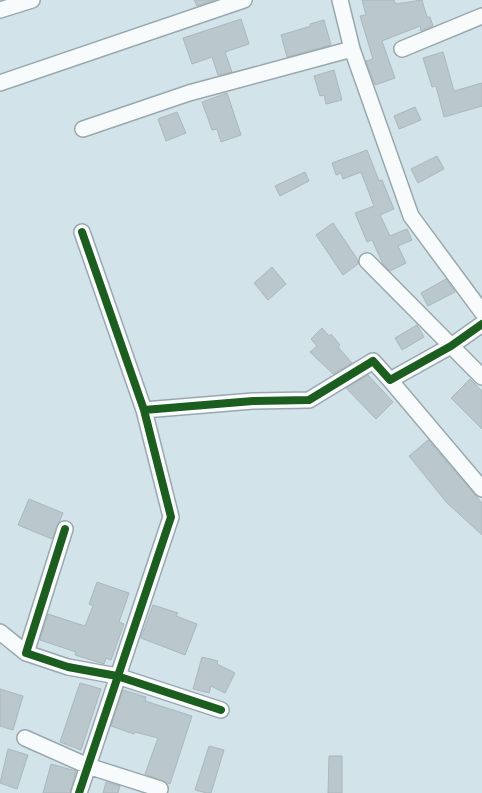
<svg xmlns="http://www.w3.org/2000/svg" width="482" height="793" font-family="Barlow,sans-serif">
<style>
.building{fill:#bac8cd;stroke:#aab8bd}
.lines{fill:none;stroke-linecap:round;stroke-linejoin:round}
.minor-casing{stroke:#9aa8ae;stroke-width:18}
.minor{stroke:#f8fbfc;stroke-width:15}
.cycleway-casing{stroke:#fff;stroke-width:11}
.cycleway{stroke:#1b5e20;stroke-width:8}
</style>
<rect width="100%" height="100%" fill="#d2e3ea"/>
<path class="building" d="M 194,0 L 215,0 L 197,6 Z
M 362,0 L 394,0 L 396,4 L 422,0 L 427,17 L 430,17 L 433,26 L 421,31 L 420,26 L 382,41 L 395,78 L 375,85 L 366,61 L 373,59 L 360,16 L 366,15 Z
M 241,19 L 249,44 L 225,52 L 232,72 L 218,75 L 212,57 L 192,64 L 183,38 Z
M 324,20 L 331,45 L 287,57 L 281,35 L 311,26 L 310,24 Z
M 443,52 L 454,91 L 482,83 L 482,106 L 444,117 L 436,86 L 432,87 L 423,58 Z
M 334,70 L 342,100 L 326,104 L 324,95 L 320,96 L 314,76 Z
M 227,93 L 241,135 L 221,142 L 217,129 L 212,130 L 202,102 Z
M 415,107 L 421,120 L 399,129 L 394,116 Z
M 177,112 L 186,133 L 166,141 L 158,119 Z
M 367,150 L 379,181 L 382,180 L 394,209 L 380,215 L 390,236 L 407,229 L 412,240 L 398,246 L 406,263 L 390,271 L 383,264 L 372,240 L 367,242 L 355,213 L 374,206 L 361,172 L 343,179 L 341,173 L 336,175 L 332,163 Z
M 437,156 L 444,169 L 418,183 L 411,169 Z
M 305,172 L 309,181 L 280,196 L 275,186 Z
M 333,223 L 358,260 L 358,264 L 343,275 L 316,235 Z
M 272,267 L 286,284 L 268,300 L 254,283 Z
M 446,279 L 455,292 L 428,306 L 421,293 Z
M 417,325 L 424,337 L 402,350 L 395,338 Z
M 322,328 L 329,336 L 331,334 L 340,345 L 338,347 L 352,363 L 333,374 L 310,352 L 317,346 L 311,339 Z
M 368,375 L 393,402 L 376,419 L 346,388 Z
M 470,379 L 482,391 L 482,429 L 451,398 Z
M 428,440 L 482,503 L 482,535 L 447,503 L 409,456 Z
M 29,499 L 63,513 L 52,539 L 18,525 Z
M 97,582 L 129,593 L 119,622 L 124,624 L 111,660 L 106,658 L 104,664 L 75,655 L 76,652 L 40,640 L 48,614 L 85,626 L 93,606 L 89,604 Z
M 153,605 L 178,613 L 176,616 L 197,624 L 185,655 L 141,638 Z
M 202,657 L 218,661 L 217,664 L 235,673 L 225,693 L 211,686 L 209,693 L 193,689 Z
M 80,683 L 101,689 L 81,750 L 60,742 Z
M 0,689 L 23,696 L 13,730 L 0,726 Z
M 123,690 L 146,697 L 145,701 L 192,716 L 170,784 L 145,774 L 158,738 L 135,732 L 134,734 L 111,726 Z
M 209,746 L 224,750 L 211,793 L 207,793 L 195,790 Z
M 8,749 L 28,755 L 17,789 L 0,783 Z
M 329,756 L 342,756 L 342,793 L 328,793 Z
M 51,764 L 76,771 L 70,793 L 43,793 Z
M 106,782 L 120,786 L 118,793 L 103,793 Z"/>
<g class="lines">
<g class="minor-casing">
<path id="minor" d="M 0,10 L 32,0
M 352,49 L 411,216 L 482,312
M 402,49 L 482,16
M 0,83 L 244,0
M 83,129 L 189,93 L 352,49 L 340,0
M 367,261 L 482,377
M 390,380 L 482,489
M 144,410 L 253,401 L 309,400 L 373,361 L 390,380 L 451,346 L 482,324
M 65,529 L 26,653 L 68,667 L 117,676 L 221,710
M 0,632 L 26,653
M 25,738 L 88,766 L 160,789
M 79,793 L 171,517 L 144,410 L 82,232"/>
</g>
<use href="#minor" class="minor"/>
<g class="cycleway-casing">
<path id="cycleway" d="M 144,410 L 253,401 L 309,400 L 373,361 L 390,380 L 451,346 L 482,324
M 65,529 L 26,653 L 68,667 L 117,676 L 221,710
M 79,793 L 171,517 L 144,410 L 82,232"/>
</g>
<use href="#cycleway" class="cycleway"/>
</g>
</svg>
